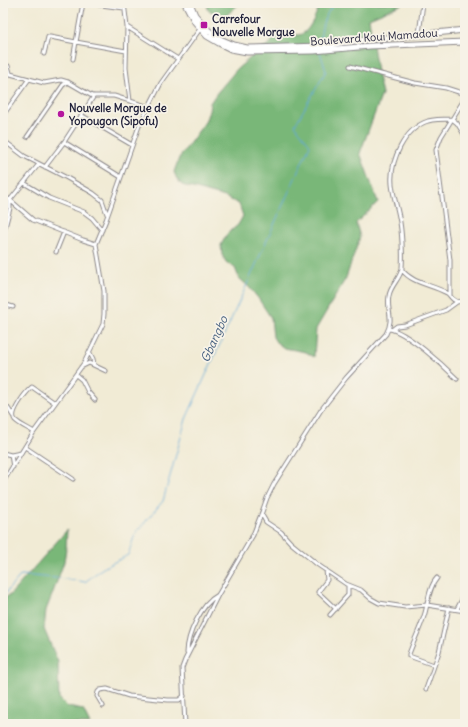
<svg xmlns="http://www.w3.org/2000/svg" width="468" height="727" font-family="Delius,sans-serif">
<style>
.forest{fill:#79b778;stroke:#4e6c5a}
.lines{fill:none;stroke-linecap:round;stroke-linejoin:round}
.stream{stroke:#62a9d9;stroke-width:1}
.minor-casing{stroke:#8a8688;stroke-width:5}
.primary-casing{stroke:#8a8688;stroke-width:7}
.minor{stroke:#fff;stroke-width:3}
.primary{stroke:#fff;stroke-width:5}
.poi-dot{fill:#b5179e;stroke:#f7f3e8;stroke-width:1.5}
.labels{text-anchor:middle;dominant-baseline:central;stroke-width:3.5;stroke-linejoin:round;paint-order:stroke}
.poi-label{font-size:11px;font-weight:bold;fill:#22223b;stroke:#f7f3e8;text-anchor:start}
.street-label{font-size:11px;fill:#22223b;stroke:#f7f3e8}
.water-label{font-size:12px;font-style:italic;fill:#3c587a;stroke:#f7f3e8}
</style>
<rect width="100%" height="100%" fill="#f7f3e8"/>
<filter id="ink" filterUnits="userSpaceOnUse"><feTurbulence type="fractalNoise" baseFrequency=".025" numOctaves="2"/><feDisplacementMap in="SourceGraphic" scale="8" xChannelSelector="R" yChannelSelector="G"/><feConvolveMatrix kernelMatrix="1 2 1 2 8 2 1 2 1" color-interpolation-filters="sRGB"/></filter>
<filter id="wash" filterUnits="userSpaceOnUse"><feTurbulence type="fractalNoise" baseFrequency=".012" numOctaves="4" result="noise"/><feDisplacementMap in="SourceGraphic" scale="16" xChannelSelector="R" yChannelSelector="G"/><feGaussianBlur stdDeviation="0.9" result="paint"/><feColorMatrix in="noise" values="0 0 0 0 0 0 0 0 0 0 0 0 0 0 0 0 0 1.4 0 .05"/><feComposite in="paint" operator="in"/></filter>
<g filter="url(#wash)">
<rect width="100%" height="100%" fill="#f1ebd5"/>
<path class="forest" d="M 207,3 L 240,3 L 228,14 L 222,16 L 208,10 Z
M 319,3 L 405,3 L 369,18 L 377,72 L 382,94 L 360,153 L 378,202 L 356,223 L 360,237 L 346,278 L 316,329 L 314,357 L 306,352 L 284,348 L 276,342 L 273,337 L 271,318 L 258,298 L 249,287 L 239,278 L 235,268 L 226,262 L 222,255 L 221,245 L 227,234 L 238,225 L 243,216 L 239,204 L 225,197 L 182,185 L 177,179 L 174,172 L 179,158 L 205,122 L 209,111 L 210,103 L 216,94 L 237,69 L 262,48 L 271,43 L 274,35 L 279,31 C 286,33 295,37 302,34 C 310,30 318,12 319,3 Z
M 67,530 L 66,548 L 64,562 L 52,595 L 46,610 L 44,629 L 58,662 L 59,698 L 68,707 L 83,710 L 90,724 L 3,724 L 3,599 L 10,595 Z"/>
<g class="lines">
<path class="stream" d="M 320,45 C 321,26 323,17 335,3
M 3,596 L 21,575 L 67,579 L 85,582 L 103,568 L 128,555 L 135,534 L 163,501 L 186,419 L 310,145 L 295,125 L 326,71 L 320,52"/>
</g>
</g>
<g filter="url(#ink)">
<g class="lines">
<g class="minor-casing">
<path id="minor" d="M 83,3 L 76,42 L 126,51
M 86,3 L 124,8
M 124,3 L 127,27 L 126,68 L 130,101 L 149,107
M 3,4 L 4,3
M 127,27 L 178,59
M 419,34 L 423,3
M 44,54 L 48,37 L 50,37 L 76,42 L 73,59
M 3,63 L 8,66 L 10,73
M 350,66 L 415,83 L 446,88 L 465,94
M 3,72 L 44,83 L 61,80 L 68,82 L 92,96 L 114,96 L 130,101
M 3,115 L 29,79
M 81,115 L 132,145
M 27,137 L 63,85 L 68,82
M 3,140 L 24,156 L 67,178 L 93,193 L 102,200 L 107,214
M 64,142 L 121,177
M 45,167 L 64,142 L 94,96
M 24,183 L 49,198 L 84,212 L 92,218 L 102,230
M 3,196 L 10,200 L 39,164
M 10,200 L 33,220 L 83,240 L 96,244
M 3,235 L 10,208 L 10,200
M 56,252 L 64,232
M 402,270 C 413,284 431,284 447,293 C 450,295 452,300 456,301 C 459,303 462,301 465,299
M 450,296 L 450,260 L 436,150 L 441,137 L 465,98
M 3,304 L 13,307
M 389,329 C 406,331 444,366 457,379
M 393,329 L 397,326 L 405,325 L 446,310 L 457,302
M 464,348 L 465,348
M 90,353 L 93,359 L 94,365
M 81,367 L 89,363 L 106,371
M 76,375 L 82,380 L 88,392 L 95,400
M 3,411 L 8,408 L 13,416
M 34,432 C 28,428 20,425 15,420 C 9,413 26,392 32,387 L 55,403
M 25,447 L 73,479
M 3,453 L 11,455 L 21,453
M 11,455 L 13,467
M 3,482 L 34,432 L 84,363 L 103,324 L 104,314 L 104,291 L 96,244 L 106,220 L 139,126 L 161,83 L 200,29
M 262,515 L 266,522 L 281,532 L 291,543 L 318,565 L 346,584 L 361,590 L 370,598 L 379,603 L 405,607 L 427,605 L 465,611
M 326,570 L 327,580 L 318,592 L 336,609
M 457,609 L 465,594
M 330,615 L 348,595 L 348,585
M 187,653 C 187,635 201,604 218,595
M 434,665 L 409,656 L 409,654 C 414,640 421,627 425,613 C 428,602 429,587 437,578
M 426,689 L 439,652 L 449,608
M 103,706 L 97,696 L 98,692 L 100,690 L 107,689 L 129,696 L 168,700 L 179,700 L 184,696
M 152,723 L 160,724
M 185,724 L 182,668 L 185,660 L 218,595 L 253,535 L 262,512 L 267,498 L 274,484 L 321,410 L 346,378 L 386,334 C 395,318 386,310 389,296 C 390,286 401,278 402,268 C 403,254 402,231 399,217 C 397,206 393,195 392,184 C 390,161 404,129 428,121 C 435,119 444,119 452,119 L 457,123 L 465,136"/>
</g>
<g class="primary-casing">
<path id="primary" d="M 185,3 L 195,22 L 207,36 L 219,43 L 231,49 L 247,52 L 314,51 L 370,46 L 465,42
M 190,3 L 195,15 L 208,30 L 220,39 L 234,45 L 247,48 L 323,46 L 346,42 L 465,30"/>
</g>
<use href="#minor" class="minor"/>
<use href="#primary" class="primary"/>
</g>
</g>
<g class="poi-dot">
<rect x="200" y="21" width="8" height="8" rx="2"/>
<circle cx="61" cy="114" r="4"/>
</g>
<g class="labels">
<g class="poi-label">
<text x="212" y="19">Carrefour<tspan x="212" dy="13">Nouvelle Morgue</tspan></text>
<text x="69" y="108">Nouvelle Morgue de<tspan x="69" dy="13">Yopougon (Sipofu)</tspan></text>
</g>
<g class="street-label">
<text transform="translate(374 37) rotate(-4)">Boulevard Koui Mamadou</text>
</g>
<g class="water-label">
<text transform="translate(214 339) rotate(-66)">Gbangbo</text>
</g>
</g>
<rect width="468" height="727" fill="none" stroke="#f7f3e8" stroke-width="16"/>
</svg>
